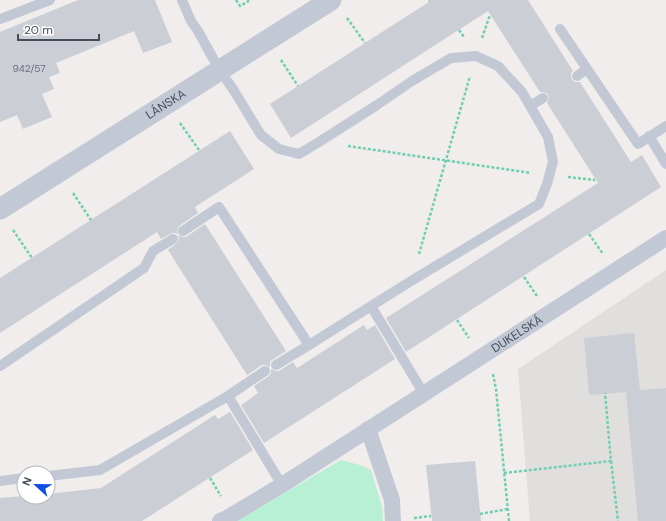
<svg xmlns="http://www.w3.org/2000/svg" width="666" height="521" font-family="'DM Sans',sans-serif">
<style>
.education{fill:#e1dede}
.green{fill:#b8f0d6}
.building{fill:#cbced5}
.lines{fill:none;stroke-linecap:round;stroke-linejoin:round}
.path{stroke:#6fcfaf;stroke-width:2.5;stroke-dasharray:3 2;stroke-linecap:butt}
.service{stroke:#c2c9d5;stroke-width:10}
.pedestrian{stroke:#c2c9d5;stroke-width:16}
.minor{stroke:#c2c9d5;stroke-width:21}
.labels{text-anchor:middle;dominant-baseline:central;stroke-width:4;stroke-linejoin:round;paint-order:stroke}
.number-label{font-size:10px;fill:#666d7a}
.street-label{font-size:12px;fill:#444d5b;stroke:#fff}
</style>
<rect width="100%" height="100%" fill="#f0edec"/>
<path class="education" d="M 666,270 L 666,521 L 530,521 L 518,369 Z"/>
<path class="green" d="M 341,460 L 360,465 L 371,470 L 382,507 L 383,521 L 237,521 Z"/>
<path class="building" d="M 78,0 L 155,0 L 172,42 L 143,53 L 134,31 L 56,63 L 60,73 L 49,77 L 54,89 L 42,94 L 52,117 L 23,129 L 17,115 L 0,122 L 0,32 Z
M 432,0 L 528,0 L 573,71 L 571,73 L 571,76 L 572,80 L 575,82 L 580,82 L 631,162 L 642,155 L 661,187 L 406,352 L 386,318 L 598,183 L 547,103 L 549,98 L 548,94 L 543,92 L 540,92 L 488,11 L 291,138 L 270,104 Z
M 230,131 L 254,169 L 195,207 L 198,213 L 179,226 L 177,231 L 178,235 L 176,233 L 172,233 L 161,239 L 157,232 L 0,333 L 0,278 Z
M 205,224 L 286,351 L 272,360 L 270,362 L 270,367 L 265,365 L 262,365 L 247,375 L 168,250 L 178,242 L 179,238 L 178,235 L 183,237 L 186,237 Z
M 364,325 L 367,330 L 375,325 L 395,359 L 264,443 L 241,405 L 258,393 L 254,386 L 269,376 L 271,373 L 271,369 L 276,371 L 279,371 L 293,362 L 297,368 Z
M 634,333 L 640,390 L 666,388 L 666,521 L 638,521 L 626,392 L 589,395 L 584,338 Z
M 230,412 L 253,450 L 142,521 L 0,521 L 0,498 L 24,496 L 24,497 L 48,497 L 48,494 L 101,488 L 215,415 L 218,419 Z
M 475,461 L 481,521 L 432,521 L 426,465 Z"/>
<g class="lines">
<path class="path" d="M 236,0 L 240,6 L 250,0
M 429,0 L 430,1
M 347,18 L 365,43
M 459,30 L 464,37
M 482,38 L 490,15
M 281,60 L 298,86
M 180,123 L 199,150
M 348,146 L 531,173
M 568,177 L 595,180
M 73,193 L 91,220
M 13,230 L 32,258
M 589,234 L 603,254
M 419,254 L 470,76
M 524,277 L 537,296
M 457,320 L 469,338
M 493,374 L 496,389 L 509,521
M 611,461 L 618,521
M 504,473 L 611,461 L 605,393
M 210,478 L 221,496
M 480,514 L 508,509
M 414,518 L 431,516"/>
<path class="service" d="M 182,0 L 191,21 L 198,31 L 220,71 L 233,89 L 261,135 L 279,149 L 299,154 L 319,142 L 377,105 L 412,81 L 451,58 L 476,56 L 498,66 L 522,92 L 548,137 L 553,162 L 547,184 L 539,204 L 411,281 L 309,345 L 219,207 L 183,231
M 0,19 L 50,0
M 560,29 L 638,144 L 666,126
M 577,76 L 587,69
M 530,106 L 543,98
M 649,136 L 666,164
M 371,306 L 424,394
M 276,365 L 309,345
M 0,366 L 144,268 L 153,251 L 173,239
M 228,396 L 282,485
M 48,476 L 100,470 L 228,396 L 265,371
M 0,481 L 24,478"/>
<g class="pedestrian">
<path d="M 368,429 L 392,500 L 393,521"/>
<path id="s1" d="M 220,521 L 227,518 L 282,485 L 666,238"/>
</g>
<path class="minor" id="s2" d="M 0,209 L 331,0"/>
</g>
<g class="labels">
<g class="number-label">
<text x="29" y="68">942/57</text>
</g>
<g class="street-label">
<text stroke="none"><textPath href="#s2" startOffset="196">LÁNSKA</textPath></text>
<text stroke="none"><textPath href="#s1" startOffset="351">DUKELSKÁ</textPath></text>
</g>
</g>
<g transform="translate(36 485) rotate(292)"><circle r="19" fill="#ffffff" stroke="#b4b8bd"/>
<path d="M0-3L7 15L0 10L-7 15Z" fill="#114de5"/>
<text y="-6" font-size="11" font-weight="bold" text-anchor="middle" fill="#444d5b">N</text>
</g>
<path d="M18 34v6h81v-6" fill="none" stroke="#444d5b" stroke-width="2"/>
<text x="24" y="34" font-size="12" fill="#444d5b" stroke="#ffffff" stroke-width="3" paint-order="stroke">20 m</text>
</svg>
